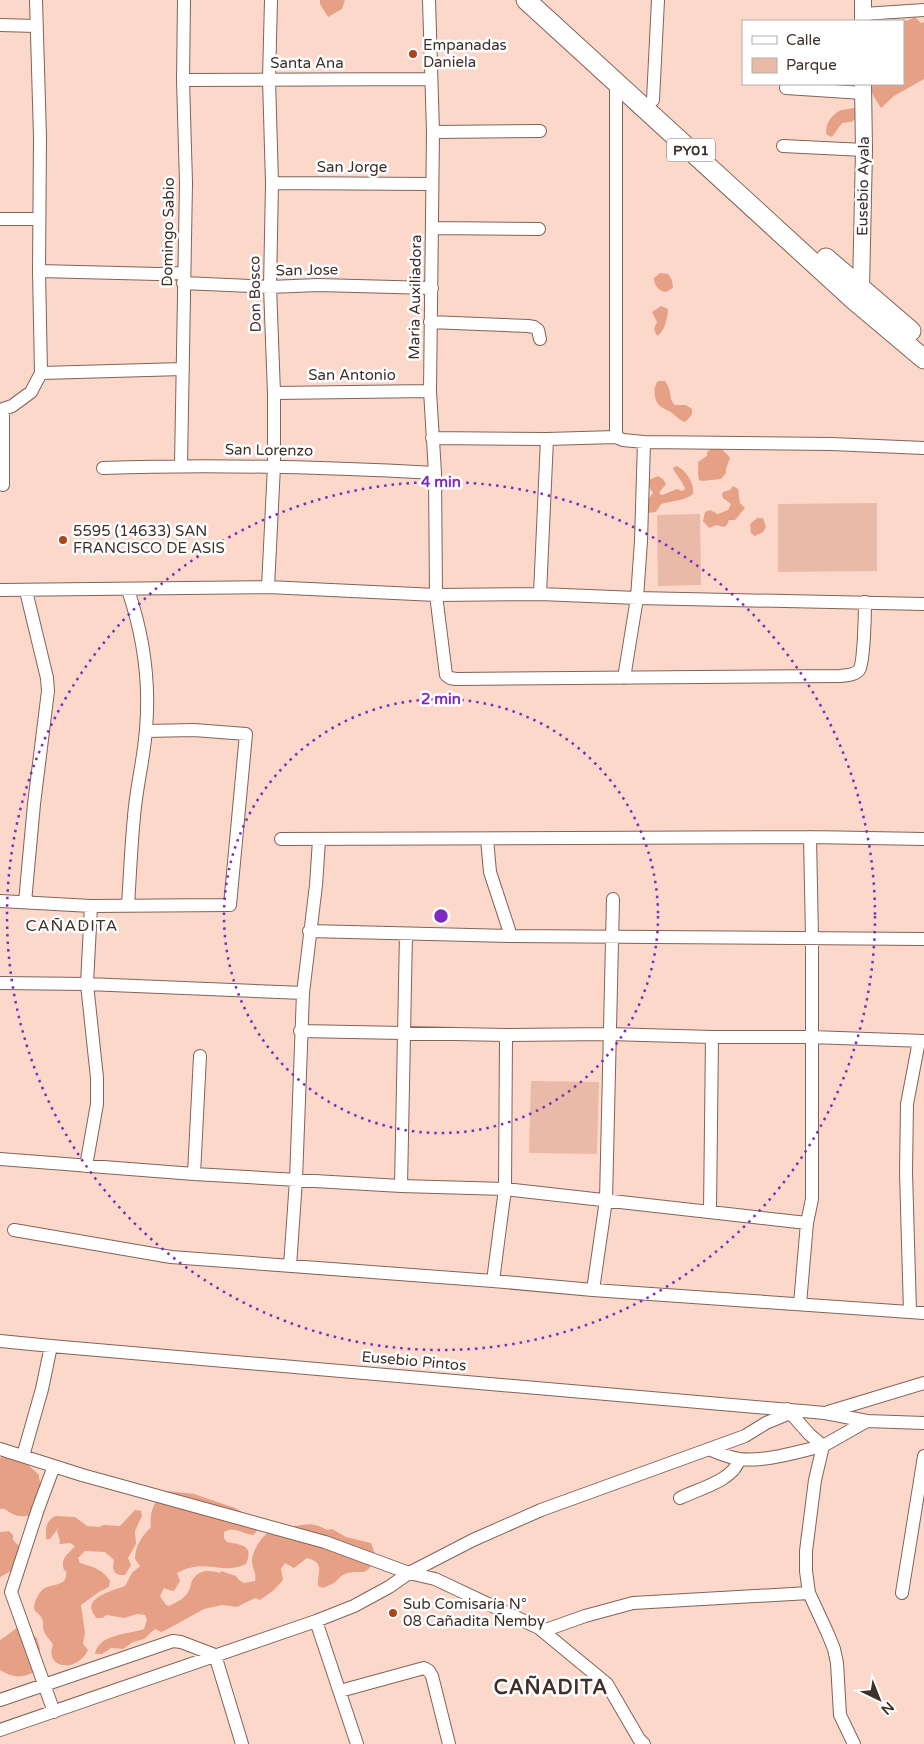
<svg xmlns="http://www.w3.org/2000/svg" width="924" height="1744" font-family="'Varela Round',sans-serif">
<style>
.green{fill:#eabaa9}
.forest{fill:#e6a086}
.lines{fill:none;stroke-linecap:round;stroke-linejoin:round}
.minor-casing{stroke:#826358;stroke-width:14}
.major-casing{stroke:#826358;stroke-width:18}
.highway-casing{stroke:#826358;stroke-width:21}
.minor{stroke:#fff;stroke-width:12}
.major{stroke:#fff;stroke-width:16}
.highway{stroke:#fff;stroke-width:19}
.ring{fill:none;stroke:#7b2cbf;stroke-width:2.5;stroke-dasharray:2.5 5}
.poi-dot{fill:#ab461b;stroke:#fff;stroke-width:2}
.labels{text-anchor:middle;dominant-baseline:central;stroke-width:5;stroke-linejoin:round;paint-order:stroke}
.shield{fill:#fff;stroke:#786e6b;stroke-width:1}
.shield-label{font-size:14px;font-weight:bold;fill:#3e302b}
.poi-label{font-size:15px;fill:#3e302b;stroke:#fff;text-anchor:start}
.street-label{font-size:15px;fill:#3e302b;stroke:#fff}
.neighbourhood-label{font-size:16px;letter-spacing:1px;fill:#3e302b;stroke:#fff}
.district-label{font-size:20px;font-weight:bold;letter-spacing:1px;fill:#3e302b;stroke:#fff}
.centre{fill:#7b2cbf;stroke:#fff;stroke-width:2.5}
.ring-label{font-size:15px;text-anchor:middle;font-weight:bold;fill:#7b2cbf;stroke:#fff;stroke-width:5;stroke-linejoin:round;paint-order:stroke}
</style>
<rect width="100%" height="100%" fill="#fcd8cb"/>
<path class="green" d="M 877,503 L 877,571 L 778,572 L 778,504 Z
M 700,514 L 701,585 L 658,586 L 657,515 Z
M 531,1081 L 599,1082 L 597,1154 L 529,1153 Z"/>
<path class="forest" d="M 320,0 L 345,0 L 342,9 L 328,17 L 320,4 Z
M 915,17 L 921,23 L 924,22 L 924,79 L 894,96 L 881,108 L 874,97 L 869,84 L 903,84 L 903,19 L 906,21 Z
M 854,108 L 856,109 L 856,119 L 851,122 L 842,123 L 832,137 L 827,135 C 823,126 833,112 842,110 C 846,109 850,109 854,108 Z
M 660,273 L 668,274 L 672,280 L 673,288 L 666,292 C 658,291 654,285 654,278 Z
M 661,306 L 668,309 C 668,316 665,332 657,336 L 654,329 L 657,322 L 652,312 Z
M 658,381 L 665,381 C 673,391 668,399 675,405 L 686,405 L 692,409 C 693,416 689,418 685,422 C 679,420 677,417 672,413 C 668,410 664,409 661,407 C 654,402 652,388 658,381 Z
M 711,449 C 720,447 725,451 730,458 L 726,469 L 726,473 L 721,479 L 702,481 L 699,480 C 697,474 699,468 698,462 L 707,456 L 707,452 Z
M 676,466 C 685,469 695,483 693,494 C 685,501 671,501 661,504 L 656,512 L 646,513 L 647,501 L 653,493 L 647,483 L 649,480 L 658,476 L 663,479 L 666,484 L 659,493 L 662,495 L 677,489 L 682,491 L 685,489 C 683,481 676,476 673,468 Z
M 733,486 L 738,489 L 740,503 L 745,508 L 735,520 L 729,520 L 727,525 L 724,527 L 716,525 L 709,528 L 703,521 L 705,512 L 710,510 L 718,514 L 728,510 L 731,504 L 723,498 L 722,495 L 723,492 L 730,490 Z
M 757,518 L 763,518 L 766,527 L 763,532 L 755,536 L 751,533 L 750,524 Z
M 2,1455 L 22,1459 L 39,1475 L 39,1478 L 42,1487 L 32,1515 C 25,1517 17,1517 11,1513 C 6,1511 6,1508 0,1509 L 0,1459 Z
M 167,1491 L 194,1494 L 235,1508 L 251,1517 L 258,1526 L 257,1531 L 253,1535 C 242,1534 235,1526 224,1532 L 224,1538 L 227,1542 C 242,1545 254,1545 246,1564 C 222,1576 206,1557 177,1573 L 180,1581 L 174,1591 L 169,1590 L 164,1588 L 160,1596 L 166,1605 L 169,1606 C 175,1603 182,1600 186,1595 C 190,1591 190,1586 192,1581 C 198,1569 210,1570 220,1573 L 221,1571 L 236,1576 L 239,1580 L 244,1583 L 255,1581 C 257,1572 251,1567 252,1559 C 254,1547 264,1533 275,1528 C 281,1526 288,1526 294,1526 C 309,1524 313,1522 327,1530 L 332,1529 L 346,1537 L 371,1543 L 376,1557 C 365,1581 361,1567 343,1575 C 339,1577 337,1581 334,1583 C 331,1585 326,1586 323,1588 L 318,1586 C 317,1572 326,1563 307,1558 L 294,1568 L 285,1563 L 281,1569 L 283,1580 L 274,1590 L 260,1600 L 255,1598 L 237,1607 L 222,1605 L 204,1609 L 166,1630 L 161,1632 L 155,1629 L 144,1639 L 133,1642 L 123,1649 L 111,1648 L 102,1654 L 95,1654 C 98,1634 130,1634 144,1629 L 147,1620 L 145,1615 L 137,1614 L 124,1618 L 107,1615 L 102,1618 L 96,1618 C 95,1615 93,1614 92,1611 C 86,1596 116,1590 125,1586 L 132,1573 L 140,1566 L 135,1559 C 135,1546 142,1536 151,1527 C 149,1514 154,1498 167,1491 Z
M 135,1510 L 141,1511 L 142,1516 L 135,1531 L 136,1544 L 128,1558 L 131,1565 L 125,1575 L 120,1575 L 115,1573 L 113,1568 L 114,1560 L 105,1552 L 85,1551 L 78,1558 L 80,1563 C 91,1566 104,1570 110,1581 L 109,1587 L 99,1592 L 81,1605 L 85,1633 L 83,1644 L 88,1650 C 76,1674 44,1668 53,1645 C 50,1639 44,1635 43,1628 C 43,1624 44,1621 41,1617 C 39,1613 35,1613 34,1608 C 34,1602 39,1591 45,1588 C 55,1583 68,1586 66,1571 L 64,1570 C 60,1557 68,1555 75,1546 L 70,1543 L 59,1544 L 60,1541 L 57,1531 L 59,1527 L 50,1539 L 46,1539 C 46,1529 45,1522 55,1516 L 75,1517 L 87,1526 L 99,1527 L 104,1525 L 120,1526 Z
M 9,1531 L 13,1535 L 13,1540 L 20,1547 L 13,1570 L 0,1577 L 0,1532 Z
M 21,1626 L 37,1638 L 40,1649 L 38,1670 C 24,1678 14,1679 0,1670 L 0,1640 C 8,1636 13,1629 21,1626 Z"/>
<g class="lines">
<g class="minor-casing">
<path id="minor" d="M 429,0 L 433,132 L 430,391 L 435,473 L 436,595 L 446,675 L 450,678 L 456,679 L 841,676 C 847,675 855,675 859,670 C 864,664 865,613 865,602
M 863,14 L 924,10
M 0,25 L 36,26
M 183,80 L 431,79
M 616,82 L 616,437
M 786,88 L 863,93
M 653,100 L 658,0
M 433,132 L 540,131
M 783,146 L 864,150
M 272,183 L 432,184
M 0,219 L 39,219
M 433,228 L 539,229
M 39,271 L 158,274 L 184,273
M 183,283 L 270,287 L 318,285 L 432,288
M 430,322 L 528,326 L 534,327 L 538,330 L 540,339
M 41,373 L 183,369
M 274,393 L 430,391
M 0,410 L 12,406 L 31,392 L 41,373 L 39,271 L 40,137 L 36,0
M 432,438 L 547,439 L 616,437 L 623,440 L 644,442 L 831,444 L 924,448
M 181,465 L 186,183 L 183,80 L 184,0
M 103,468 C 214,464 324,467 435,473
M 3,485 L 3,410
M 268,587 L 274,466 L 274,393 L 270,287 L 272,183 L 269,79 L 271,0
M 0,590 L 268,587 L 436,595 L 540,594 L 547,439
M 128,590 C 143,634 150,683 146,729 C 144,759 136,788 134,817 C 131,846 130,876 128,905
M 540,594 L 637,598 L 924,604
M 624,678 L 637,598 L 641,541 L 644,442
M 281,839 L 810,837 L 924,839
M 487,839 L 490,872 L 511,936
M 0,901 L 91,906 L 230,905 L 246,734 L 194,730 L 146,731
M 25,902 L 34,804 L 48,691 L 47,678 L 26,591
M 309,931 L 511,936 L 924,939
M 0,983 L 87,984 L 303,993
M 300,1031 L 506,1035 L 609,1034 L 712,1037 L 811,1037 L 924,1041
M 0,1159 L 194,1174 L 401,1186 L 505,1189 L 807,1223
M 86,1166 L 97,1104 L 97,1078 L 87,984 L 91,906
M 194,1174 L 200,1056
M 401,1186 L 406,934
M 710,1211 L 712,1037
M 14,1230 L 171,1257 L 493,1281 L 593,1290 L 924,1313
M 290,1266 L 296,1180 L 303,993 L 316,885 L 319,840
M 493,1281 L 505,1189 L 506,1035
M 593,1290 L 606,1200 L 613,899
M 800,1304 L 807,1223 L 812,1199 L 812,937 L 810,837
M 910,1312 L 906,1172 L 907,1104 L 919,1041
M 0,1341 L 51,1346 L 825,1413 L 867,1421 L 823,1446 L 815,1480 L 806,1551 L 806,1571 L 809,1593 L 828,1634 L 834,1649 L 837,1663 L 840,1715 L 854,1744
M 828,1412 L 924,1383
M 867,1421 L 924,1423
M 0,1449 L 82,1475 L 325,1542 L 409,1573 L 435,1579 L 539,1628 L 607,1684 L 639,1739 L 644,1744
M 709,1449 C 718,1453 728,1457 739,1459 C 766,1462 796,1452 823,1446 L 809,1434 L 787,1409
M 23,1456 L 42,1389 L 51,1346
M 54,1466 L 38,1509 L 11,1592 L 54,1712
M 680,1498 C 698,1489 735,1480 739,1459
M 902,1593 L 924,1456
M 316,1621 L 357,1744
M 543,1631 L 585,1616 L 633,1603 L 809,1593
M 340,1691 L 424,1668 L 429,1671 L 432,1676 L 449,1744
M 0,1700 L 173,1641 L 181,1642 L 215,1655 L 242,1744
M 0,1730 L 316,1621 L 354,1606 L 389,1587 L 409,1573 L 473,1540 L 541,1510 L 745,1436 L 766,1423 L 790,1413"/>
</g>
<g class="major-casing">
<path id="major" d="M 863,0 L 863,21
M 861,289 L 864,150 L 863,84"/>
</g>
<g class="highway-casing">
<path id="highway" d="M 526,0 L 855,301 L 924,359
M 826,258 L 911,331"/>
</g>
<use href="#minor" class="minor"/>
<use href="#major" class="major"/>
<use href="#highway" class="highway"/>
</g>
<g class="ring">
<circle cx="441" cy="916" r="217"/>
<circle cx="441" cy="916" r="434"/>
</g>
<g class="poi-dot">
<circle cx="413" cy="54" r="5"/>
<circle cx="63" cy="540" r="5"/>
<circle cx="393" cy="1613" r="5"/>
</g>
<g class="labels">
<rect class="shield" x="667" y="138.5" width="48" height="23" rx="4"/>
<g class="shield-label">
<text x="691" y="150">PY01</text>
</g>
<g class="poi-label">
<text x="423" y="45">Empanadas<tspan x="423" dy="17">Daniela</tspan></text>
<text x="73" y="531">5595 (14633) SAN<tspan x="73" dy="17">FRANCISCO DE ASIS</tspan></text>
<text x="403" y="1604">Sub Comisaría N°<tspan x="403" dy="17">08 Cañadita Ñemby</tspan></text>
</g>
<g class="street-label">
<text x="307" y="63">Santa Ana</text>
<text x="352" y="167">San Jorge</text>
<text transform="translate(863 186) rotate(-89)">Eusebio Ayala</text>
<text transform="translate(168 232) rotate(-89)">Domingo Sabio</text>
<text transform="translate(307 270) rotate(-1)">San Jose</text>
<text transform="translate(255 294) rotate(-91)">Don Bosco</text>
<text transform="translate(415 297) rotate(-89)">Maria Auxiliadora</text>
<text x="352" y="375">San Antonio</text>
<text transform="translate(269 450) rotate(1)">San Lorenzo</text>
<text transform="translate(414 1361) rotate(5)">Eusebio Pintos</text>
</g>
<g class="neighbourhood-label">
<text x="72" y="926">CAÑADITA</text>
</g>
<g class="district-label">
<text x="551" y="1688">CAÑADITA</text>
</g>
</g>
<circle cx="441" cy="916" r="8" class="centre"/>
<g class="ring-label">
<text x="441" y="487">4 min</text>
<text x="441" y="704">2 min</text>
</g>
<rect x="742" y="20" width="162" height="65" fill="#ffffff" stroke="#b2acaa"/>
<rect x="752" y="36" width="25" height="8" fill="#ffffff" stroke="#b2acaa"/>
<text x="786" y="45" font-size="15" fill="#3e302b">Calle</text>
<rect x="752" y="58" width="25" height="15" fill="#eabaa9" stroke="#b2acaa"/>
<text x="786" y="70" font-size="15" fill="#3e302b">Parque</text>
<g transform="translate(879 1699) rotate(137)" stroke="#ffffff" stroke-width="4" paint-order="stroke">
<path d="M0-4L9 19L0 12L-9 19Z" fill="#3e302b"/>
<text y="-8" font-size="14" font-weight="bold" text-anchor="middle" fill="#3e302b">N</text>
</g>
</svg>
